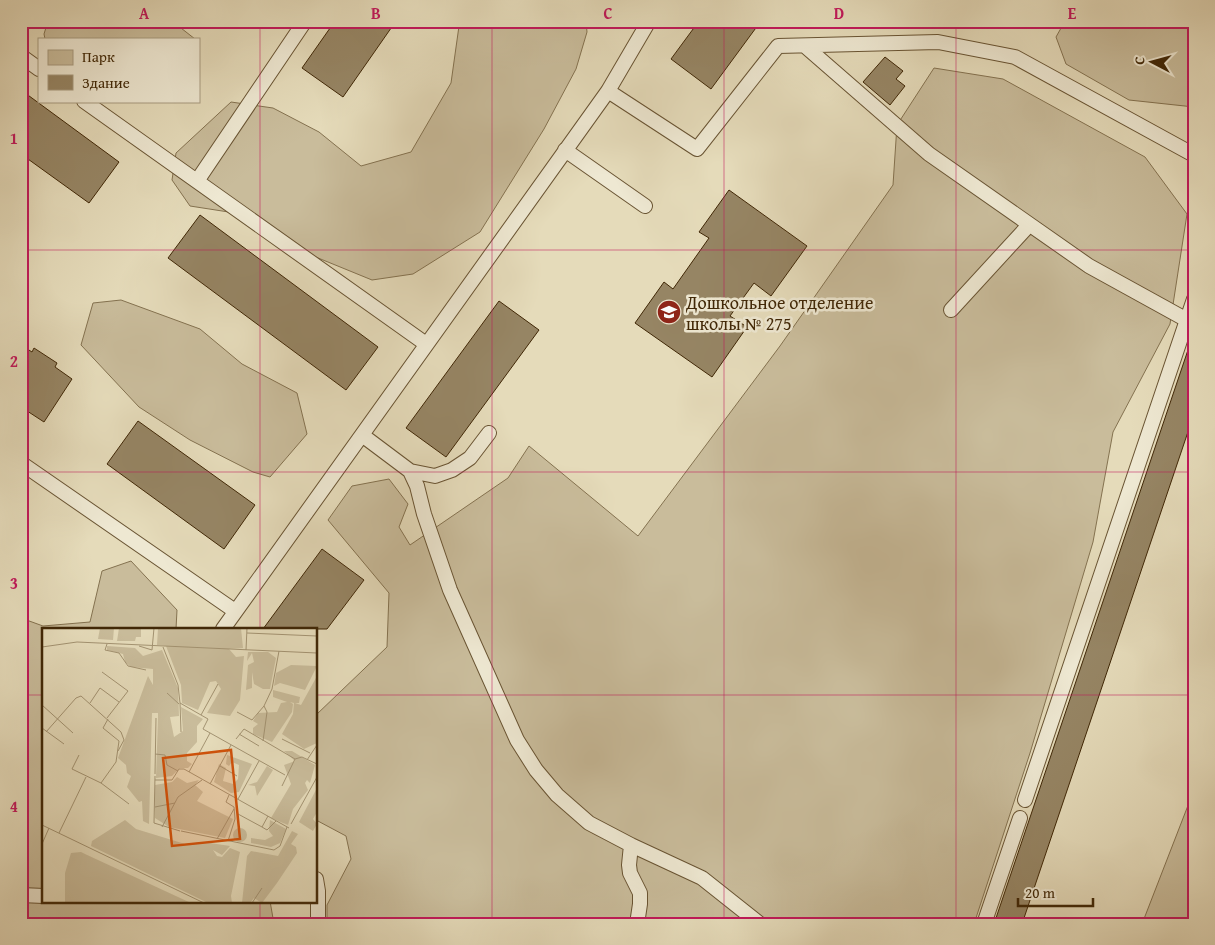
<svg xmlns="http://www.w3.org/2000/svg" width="1215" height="945" font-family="'Gentium Book Plus',serif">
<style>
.green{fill:#c9bc9b;stroke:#847250}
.building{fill:#968564;stroke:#402706}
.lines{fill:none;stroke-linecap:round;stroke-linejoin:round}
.service-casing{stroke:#695433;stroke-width:16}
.path{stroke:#402706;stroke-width:3;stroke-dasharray:4 2.5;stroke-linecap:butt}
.service{stroke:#eee8d2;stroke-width:14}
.grid{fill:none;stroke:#c2185b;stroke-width:1;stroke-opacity:0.55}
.labels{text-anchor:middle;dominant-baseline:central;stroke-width:5;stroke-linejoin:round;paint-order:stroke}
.poi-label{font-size:18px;fill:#402706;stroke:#eee8d2;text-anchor:start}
.inset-road{fill:none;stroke:#a39372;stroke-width:1}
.view{fill:#cf520b;fill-opacity:0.15;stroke:#cf520b;stroke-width:2.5}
.inset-edge{fill:none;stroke:#402706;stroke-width:2.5}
.neatline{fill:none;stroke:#c2185b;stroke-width:2}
.grid-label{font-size:16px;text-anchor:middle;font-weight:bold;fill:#c2185b}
</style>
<rect width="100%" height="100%" fill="#e5dbba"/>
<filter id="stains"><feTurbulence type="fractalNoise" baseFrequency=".004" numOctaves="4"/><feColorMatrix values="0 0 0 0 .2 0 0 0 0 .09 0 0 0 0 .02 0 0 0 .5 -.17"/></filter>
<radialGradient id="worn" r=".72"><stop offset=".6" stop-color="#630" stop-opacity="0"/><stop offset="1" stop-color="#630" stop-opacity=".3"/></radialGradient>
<path class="green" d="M 48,21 L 172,21 L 195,39 L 45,39 L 44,34 Z
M 457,21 L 586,21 L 587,32 L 576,69 L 544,129 L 480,232 L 413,274 L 372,280 L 301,251 L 235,213 L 190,206 L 172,180 L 176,153 L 231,102 L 273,108 L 319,132 L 361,166 L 411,152 L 451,83 L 459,26 Z
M 1065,21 L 1194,21 L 1194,107 L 1129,100 L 1066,64 L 1056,37 Z
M 934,68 L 1003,79 L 1145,157 L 1187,214 L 1170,324 L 1113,432 L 1093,542 L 1030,753 L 974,924 L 327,924 L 327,905 L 351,859 L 346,836 L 316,820 L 316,715 L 387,647 L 389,593 L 328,520 L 352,486 L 389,479 L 408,504 L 399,527 L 410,545 L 508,478 L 529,446 L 638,536 L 780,346 L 893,185 L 897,125 Z
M 121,300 L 200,329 L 242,364 L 297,393 L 307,434 L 270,477 L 253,472 L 190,440 L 139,407 L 81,345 L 93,303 Z
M 131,561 L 177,610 L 176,629 L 44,629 L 44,901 L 270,901 L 274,924 L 21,924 L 21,618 L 43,626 L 90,622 L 102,571 Z
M 1194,790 L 1194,924 L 1142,924 Z"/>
<path class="building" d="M 335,21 L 396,21 L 343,97 L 302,68 Z
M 699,21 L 761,21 L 711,89 L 671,59 Z
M 885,57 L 903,71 L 896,79 L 905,86 L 890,105 L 863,82 Z
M 21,90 L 119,162 L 89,203 L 21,154 Z
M 729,190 L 807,246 L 771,296 L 754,283 L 730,316 L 747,327 L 712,377 L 635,323 L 664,282 L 673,289 L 709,238 L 699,232 Z
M 200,215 L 378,347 L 346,390 L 168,258 Z
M 499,301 L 539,330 L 446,457 L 406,428 Z
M 1190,344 L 1194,345 L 1194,414 L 1022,924 L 994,924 Z
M 21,345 L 32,352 L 34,348 L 57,363 L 55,367 L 72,379 L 44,422 L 21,407 Z
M 138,421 L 255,505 L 224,549 L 107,464 Z
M 322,549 L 364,580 L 327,629 L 263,629 Z"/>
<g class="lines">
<g class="service-casing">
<path id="service" d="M 805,46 L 929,154 L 1089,266 L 1187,320
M 21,56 L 39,69
M 608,91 L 697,149 L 778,46 L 938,42 L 1015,57 L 1194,155
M 84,101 L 426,344
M 565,150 L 645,206
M 197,181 L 305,21
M 951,310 L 1029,225
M 362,435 L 410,471 L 417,486 L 424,514 L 450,590 L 517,740 L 536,770 L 557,795 L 589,823 L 631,845 L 702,878 L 760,924
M 21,463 L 235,611
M 410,471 L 435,476 L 452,470 L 470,458 L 489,433
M 223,629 L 608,91 L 649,21
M 1025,800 L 1194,299
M 631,845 L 629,865 L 630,873 L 640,893 L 640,904 L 637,924
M 316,879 L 318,891 L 318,924
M 21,895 L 44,896
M 984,924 L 1020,818"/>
</g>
<path class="path" d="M 21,243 L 25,246"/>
<use href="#service" class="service"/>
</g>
<path class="grid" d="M 260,21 L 260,629M 492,21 L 492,924M 724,21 L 724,924M 956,21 L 956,924M 21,250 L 1194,250M 21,472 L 1194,472M 21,695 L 44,695M 316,695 L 1194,695M 260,901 L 260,924"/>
<defs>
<g id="school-disc" transform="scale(1.25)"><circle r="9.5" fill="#8f2418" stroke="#eee8d2"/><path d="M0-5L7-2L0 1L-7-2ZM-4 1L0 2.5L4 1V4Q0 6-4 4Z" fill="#fff"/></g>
</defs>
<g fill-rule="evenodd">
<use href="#school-disc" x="669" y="312"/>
</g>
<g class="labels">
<g class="poi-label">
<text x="686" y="302">Дошкольное отделение<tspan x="686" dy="21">школы № 275</tspan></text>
</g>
</g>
<g transform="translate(42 628)">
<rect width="275" height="275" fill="#e5dbba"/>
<path d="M 58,0 L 72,0 L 71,12 L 56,11 ZM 77,0 L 99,0 L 99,9 L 94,9 L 93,13 L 75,13 ZM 116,0 L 199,0 L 201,20 L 187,21 L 194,29 L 202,28 L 198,72 L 188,88 L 165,85 L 179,61 L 174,53 L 168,54 L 156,82 L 140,75 L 139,57 L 124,18 L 115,17 ZM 65,18 L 93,20 L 101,28 L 120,22 L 136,60 L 137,88 L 128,89 L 132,109 L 141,103 L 139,79 L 161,91 L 155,98 L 155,114 L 145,125 L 145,133 L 150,136 L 146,140 L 138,140 L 130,148 L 114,150 L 116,89 L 116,85 L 110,85 L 107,196 L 101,193 L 100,173 L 97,174 L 85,159 L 89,148 L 85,145 L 84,137 L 76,130 L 106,48 L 111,57 L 111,41 L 89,39 L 83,34 L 81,26 L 65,22 ZM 206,24 L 226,24 L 234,30 L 228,61 L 221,61 L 212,56 L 210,44 L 210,60 L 204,62 L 206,37 L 212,34 L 210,25 L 205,33 ZM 249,37 L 275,38 L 263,62 L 238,55 L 232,58 L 234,45 ZM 275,48 L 275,115 L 262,121 L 240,106 L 251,86 L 252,75 L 248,74 L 251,76 L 250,84 L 230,114 L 211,106 L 211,100 L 216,96 L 211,93 L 216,85 L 235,84 L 239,75 L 245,74 L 231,69 L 231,62 L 258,69 L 257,75 L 253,75 L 259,77 ZM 242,123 L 250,123 L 273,137 L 268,155 L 265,152 L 263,155 L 266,162 L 251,181 L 246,197 L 229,190 L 249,156 L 242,137 L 253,133 ZM 185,127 L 210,136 L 197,164 L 189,165 L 172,154 L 177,136 L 184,140 L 181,153 L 191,156 L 196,151 L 197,137 L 190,134 L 187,138 L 184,136 ZM 225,138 L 231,142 L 215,168 L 213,158 L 206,157 L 215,154 ZM 135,149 L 145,155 L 157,152 L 153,157 L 161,164 L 155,173 L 191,191 L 183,210 L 127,199 L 113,190 L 113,157 L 130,154 ZM 275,160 L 275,184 L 271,191 L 275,196 L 271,203 L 257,194 ZM 83,192 L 94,201 L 143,216 L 162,214 L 188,218 L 180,227 L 171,222 L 175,228 L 180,229 L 188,220 L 198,224 L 189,268 L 190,275 L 166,275 L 49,218 L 50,213 ZM 228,192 L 244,201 L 238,215 L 229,219 L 209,215 L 209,210 L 223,212 L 231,208 L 227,203 ZM191 207a7 7 0 1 1 14 0a7 7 0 1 1-14 0ZM 250,203 L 256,206 L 249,216 L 254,219 L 255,225 L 235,255 L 220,275 L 212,270 L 208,275 L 200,275 L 205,228 L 209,223 L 236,228 ZM 39,224 L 43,226 L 149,275 L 23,275 L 23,245 L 29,225 Z" fill="#c9bc9b"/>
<path class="inset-road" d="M 205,5 L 275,8M 65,16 L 63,22 L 77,25 L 86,38 L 104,42M 97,18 L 110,22 L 112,0M 0,19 L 35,14 L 275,25M 121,19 L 136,57 L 138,75 L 166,91 L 161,101 L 243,147M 204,22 L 205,0M 60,44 L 86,63 L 65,90M 125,65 L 137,76M 48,75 L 58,60 L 77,74M 138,75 L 139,104M 0,77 L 31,105M 195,84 L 210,92 L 222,78 L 230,61 L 237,23M 159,87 L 176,56M 0,100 L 22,116M 4,104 L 34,70 L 39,68 L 79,104 L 82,112 L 76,123M 197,106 L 217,118M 194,111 L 202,101 L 253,131M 240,111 L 268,125M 221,113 L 225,84 L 222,78M 113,126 L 123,127 L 125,137 L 136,143M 37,127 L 30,141 L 59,155 L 87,176M 265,132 L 275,117M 178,138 L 195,148M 147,144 L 168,105M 113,146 L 114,90M 113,148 L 112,195 L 138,203M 113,152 L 130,152 L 137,141 L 142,141 L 247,200M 59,155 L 74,134 L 77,113 L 61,100 L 66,91M 168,156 L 189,117M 240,158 L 253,131 L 260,129 L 275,136M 196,171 L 217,133M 113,179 L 133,175M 196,186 L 220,199 L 226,188M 249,196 L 275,149M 0,197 L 162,275M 120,199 L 136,169 L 160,152M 220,199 L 225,202 L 234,193M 139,203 L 232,222 L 238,218 L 245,199M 17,205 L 44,149M 175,211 L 192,181M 186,213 L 193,191 L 192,179 L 184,174 L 187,167M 0,216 L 7,200M 210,275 L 220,260"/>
<path class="view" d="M 189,122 L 198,211 L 130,218 L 121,130 Z"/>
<rect width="275" height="275" class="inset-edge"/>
</g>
<rect width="1215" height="945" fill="none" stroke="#e5dbba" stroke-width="55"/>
<rect x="38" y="38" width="162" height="65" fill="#eee8d2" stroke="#a89b80"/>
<rect x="48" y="50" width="25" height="15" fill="#c9bc9b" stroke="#a89b80"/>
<text x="82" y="62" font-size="15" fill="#402706">Парк</text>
<rect x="48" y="75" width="25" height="15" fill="#968564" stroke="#a89b80"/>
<text x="82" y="88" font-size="15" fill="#402706">Здание</text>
<g transform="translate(1152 62) rotate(276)" stroke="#eee8d2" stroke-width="4" paint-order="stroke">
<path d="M0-4L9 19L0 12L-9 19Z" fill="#402706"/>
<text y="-8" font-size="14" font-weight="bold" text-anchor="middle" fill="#402706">С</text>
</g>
<path d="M1018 898v8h75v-8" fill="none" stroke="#402706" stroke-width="2.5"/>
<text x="1025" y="898" font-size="15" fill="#402706" stroke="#eee8d2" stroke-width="4" paint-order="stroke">20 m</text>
<rect x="28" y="28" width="1160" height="890" class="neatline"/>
<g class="grid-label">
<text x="144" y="19">A</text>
<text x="376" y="19">B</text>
<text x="608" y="19">C</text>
<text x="839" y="19">D</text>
<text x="1072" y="19">E</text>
<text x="14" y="144">1</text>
<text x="14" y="367">2</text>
<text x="14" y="589">3</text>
<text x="14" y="812">4</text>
</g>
<rect width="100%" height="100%" filter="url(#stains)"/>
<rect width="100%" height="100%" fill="url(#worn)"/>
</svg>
